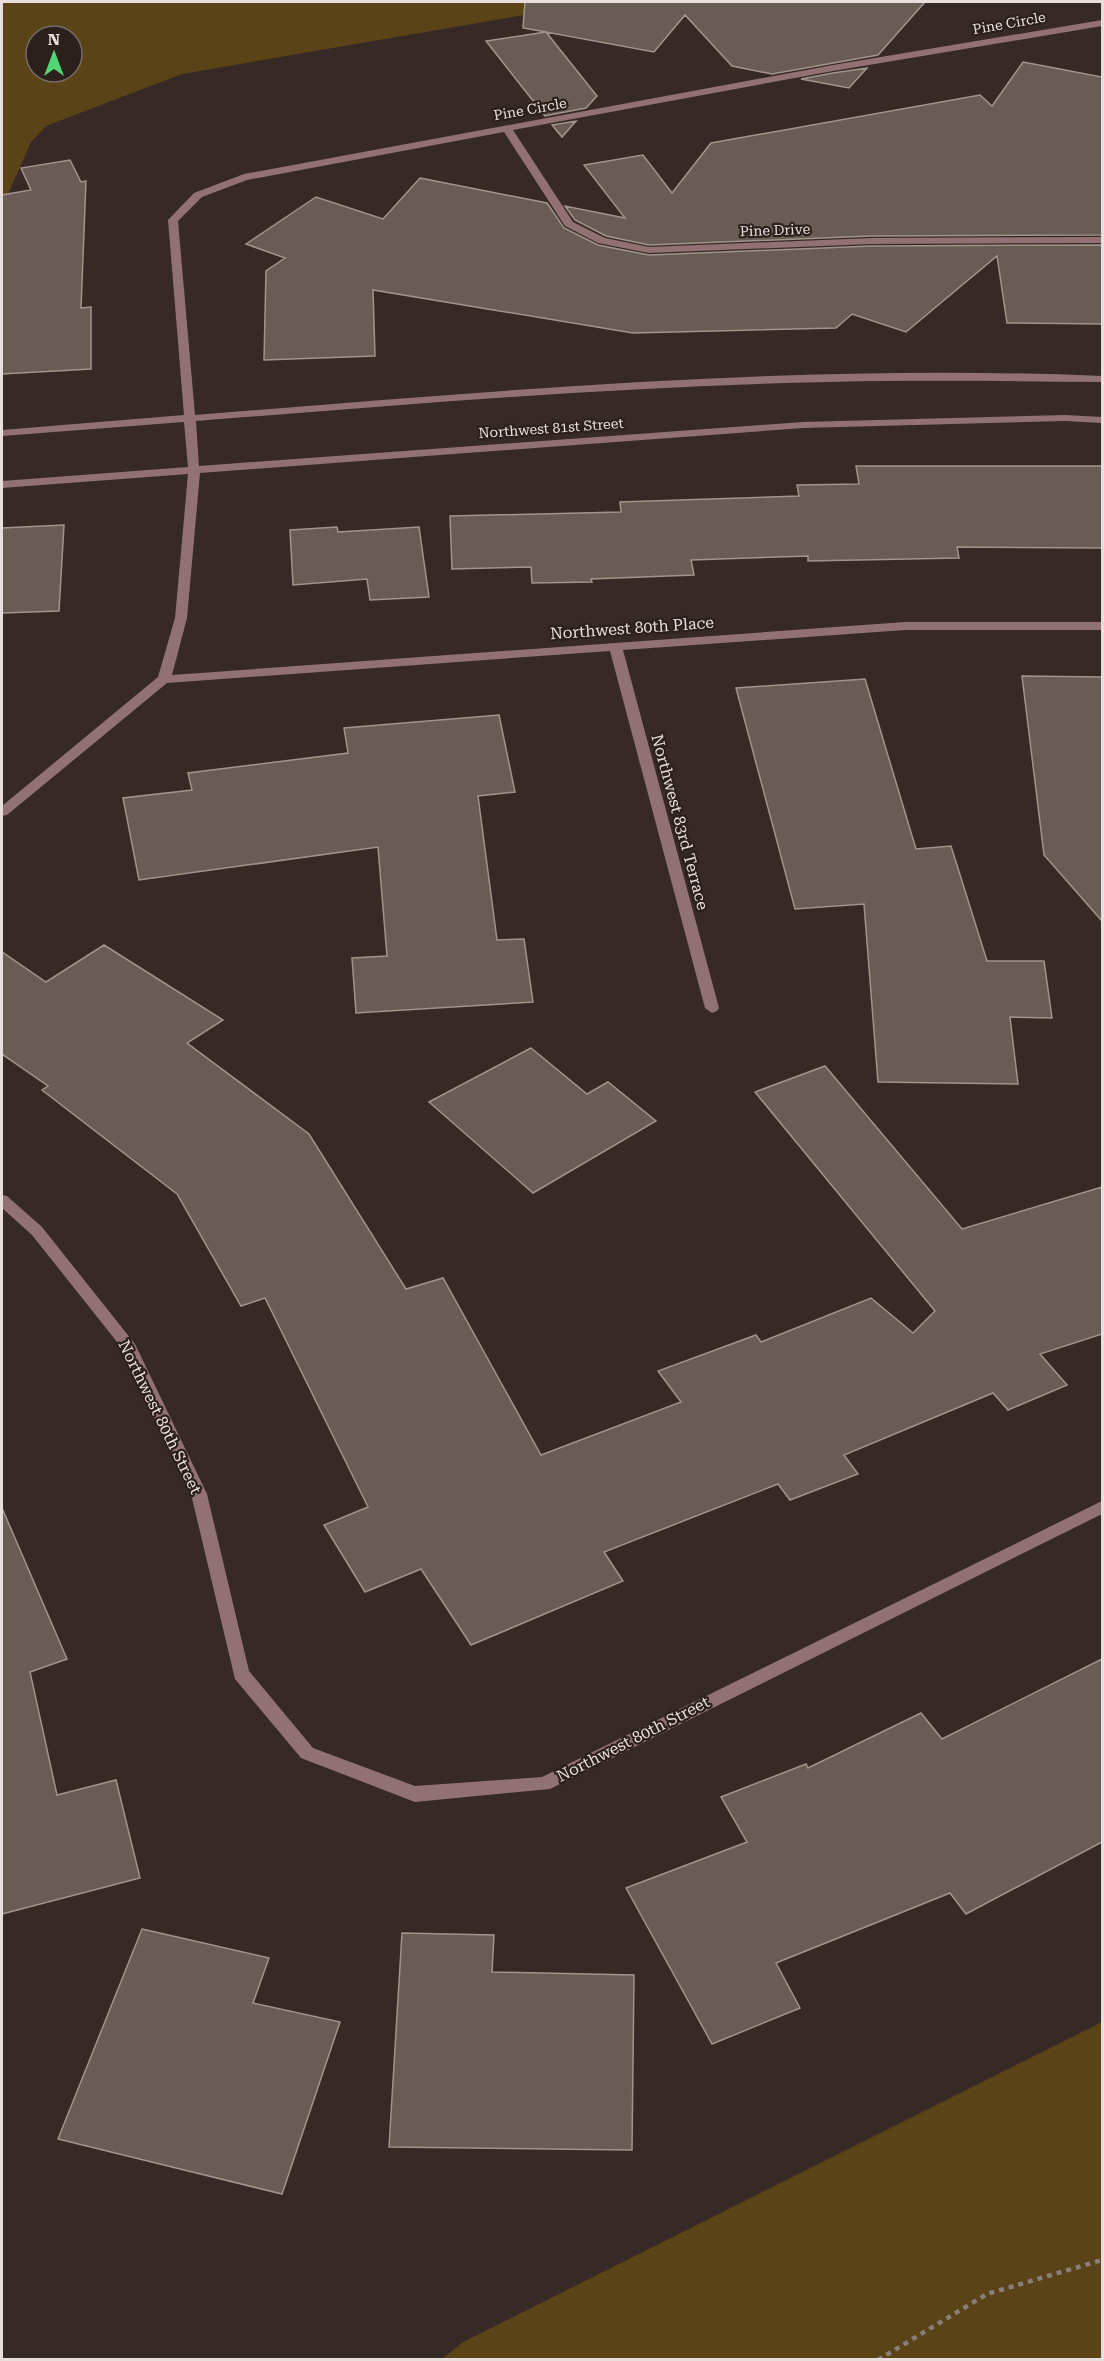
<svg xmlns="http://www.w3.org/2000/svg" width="1104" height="2361" font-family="'Roboto Serif',serif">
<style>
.green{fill:#5a4316;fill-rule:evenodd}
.building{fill:#685c54;stroke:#a1948b;stroke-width:1.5}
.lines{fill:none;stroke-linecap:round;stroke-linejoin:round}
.path{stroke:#897e7b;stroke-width:4.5;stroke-dasharray:5 5;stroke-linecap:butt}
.minor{fill:#917174;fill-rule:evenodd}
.labels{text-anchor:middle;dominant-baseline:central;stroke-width:4.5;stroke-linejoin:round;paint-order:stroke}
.far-street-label{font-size:14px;fill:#e8dfdd;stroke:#2c201c}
.street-label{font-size:16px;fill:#e8dfdd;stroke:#2c201c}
</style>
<rect width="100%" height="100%" fill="#372a26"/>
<path class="green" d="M 2,2 L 600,2 L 182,74 L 46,126 L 31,142 L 2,208 ZM 36,36 L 72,36 L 72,72 L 36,72 Z
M 1102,2022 L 1102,2359 L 442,2359 L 463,2342 Z"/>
<path class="building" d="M 525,2 L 925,2 L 878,55 L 772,74 L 732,66 L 685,15 L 654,52 L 546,32 L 597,96 L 586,108 L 545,116 L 486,41 L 546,32 L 523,28 Z
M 1023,62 L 1102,77 L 1102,235 L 871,236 L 649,245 L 606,236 L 575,220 L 565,206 L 625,218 L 584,165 L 643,155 L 672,193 L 711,143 L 980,95 L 992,106 Z
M 867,68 L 849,88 L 801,79 L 833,73 Z
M 576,121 L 562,137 L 552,125 Z
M 70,160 L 81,182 L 86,181 L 81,308 L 91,307 L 91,369 L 2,374 L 2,195 L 31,190 L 21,168 Z
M 420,178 L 547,203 L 564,228 L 598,245 L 649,255 L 871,246 L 1102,245 L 1102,324 L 1007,323 L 997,256 L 906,332 L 852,314 L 836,328 L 633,333 L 373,290 L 375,356 L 264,360 L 266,271 L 285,258 L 246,244 L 316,197 L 383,219 Z
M 856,466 L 1102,466 L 1102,548 L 957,547 L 959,558 L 808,561 L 808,556 L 691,560 L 694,575 L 591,579 L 592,582 L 532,583 L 531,567 L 452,569 L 450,516 L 621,512 L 620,502 L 799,496 L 797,485 L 859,484 Z
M 64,525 L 59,611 L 2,613 L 2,528 Z
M 337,527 L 338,532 L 419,527 L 429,597 L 370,600 L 367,579 L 293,585 L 290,530 Z
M 1022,676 L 1102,677 L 1102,921 L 1044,855 Z
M 865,679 L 916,849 L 951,846 L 987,961 L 1044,961 L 1052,1018 L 1010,1017 L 1018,1084 L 878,1082 L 864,904 L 795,909 L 736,688 Z
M 499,715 L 515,792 L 478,796 L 497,940 L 524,939 L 533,1002 L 356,1013 L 352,958 L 387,956 L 378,847 L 139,880 L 123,798 L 192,790 L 188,773 L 348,753 L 344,728 Z
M 104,945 L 223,1020 L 187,1043 L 309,1134 L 406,1289 L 443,1278 L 541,1455 L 681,1402 L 658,1371 L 756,1335 L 761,1342 L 871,1298 L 913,1333 L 935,1311 L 755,1092 L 825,1066 L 962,1229 L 1102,1187 L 1102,1334 L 1040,1354 L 1067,1385 L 1008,1410 L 993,1393 L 844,1455 L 858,1474 L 790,1500 L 778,1484 L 604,1552 L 623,1581 L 471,1645 L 421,1569 L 365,1592 L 324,1525 L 368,1507 L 265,1298 L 241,1306 L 177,1194 L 42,1090 L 48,1086 L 2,1054 L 2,952 L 46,982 Z
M 531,1048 L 587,1094 L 608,1082 L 656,1121 L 533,1193 L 429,1102 Z
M 2,1508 L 67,1659 L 30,1672 L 57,1795 L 116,1780 L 140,1878 L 2,1914 Z
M 1102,1659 L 1102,1842 L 966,1914 L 950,1893 L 776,1963 L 800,2008 L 712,2044 L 626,1888 L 747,1842 L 721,1797 L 806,1764 L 808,1768 L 921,1713 L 942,1739 Z
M 142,1929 L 269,1958 L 253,2003 L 340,2022 L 282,2194 L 58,2139 Z
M 402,1933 L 494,1935 L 492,1972 L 634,1975 L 632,2150 L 389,2147 Z"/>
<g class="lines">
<path class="path" d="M 878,2360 L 987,2294 L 1102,2260"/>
<path class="minor" d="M 1102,20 L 1102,26 L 833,71 L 513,130 L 573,222 L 605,238 L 649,247 L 871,238 L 1102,237 L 1102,243 L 871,244 L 649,253 L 598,243 L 565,226 L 504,132 L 247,180 L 202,197 L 178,221 L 195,415 C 496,391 800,363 1102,376 L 1102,382 C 1011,381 920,380 828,382 C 617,386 406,405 196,421 L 199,466 L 803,422 L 1065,415 L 1102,417 L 1102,423 L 1065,421 L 803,428 L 200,473 L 187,618 L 172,675 L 905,622 L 1102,622 L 1102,630 L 905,630 L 623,650 L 719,1008 L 717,1011 L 712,1013 L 705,1008 L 610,651 L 167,683 L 7,815 L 2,816 L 2,806 L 158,677 L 175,618 L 188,474 L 2,488 L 2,481 L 188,467 L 184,422 L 2,436 L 2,430 L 184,415 L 168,220 L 194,193 L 244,174 L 833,65 Z
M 2,1195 L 7,1196 L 42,1227 L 135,1344 L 207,1494 L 249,1671 L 313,1748 L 415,1786 L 542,1777 L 1102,1501 L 1102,1514 L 550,1789 L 415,1802 L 301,1758 L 235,1679 L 191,1494 L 121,1347 L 32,1235 L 2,1208 Z"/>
</g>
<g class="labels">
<g class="far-street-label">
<text transform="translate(1009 23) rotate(-10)">Pine Circle</text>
<text transform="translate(530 109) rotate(-10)">Pine Circle</text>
<text transform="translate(775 230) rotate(-2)">Pine Drive</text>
<text transform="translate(551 428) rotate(-4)">Northwest 81st Street</text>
</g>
<g class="street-label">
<text transform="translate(632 628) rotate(-4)">Northwest 80th Place</text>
<text transform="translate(680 822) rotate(75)">Northwest 83rd Terrace</text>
<text transform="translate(160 1417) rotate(64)">Northwest 80th Street</text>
<text transform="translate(633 1739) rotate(-27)">Northwest 80th Street</text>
</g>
</g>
<rect width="1104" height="2361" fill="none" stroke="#e8dfdd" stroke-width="6"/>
<g transform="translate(54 54)"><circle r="28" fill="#2c201c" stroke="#776c69" stroke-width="1.5"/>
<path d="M0-4.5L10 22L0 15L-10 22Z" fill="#51d674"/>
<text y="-9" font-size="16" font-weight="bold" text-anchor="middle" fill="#e8dfdd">N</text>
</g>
</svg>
